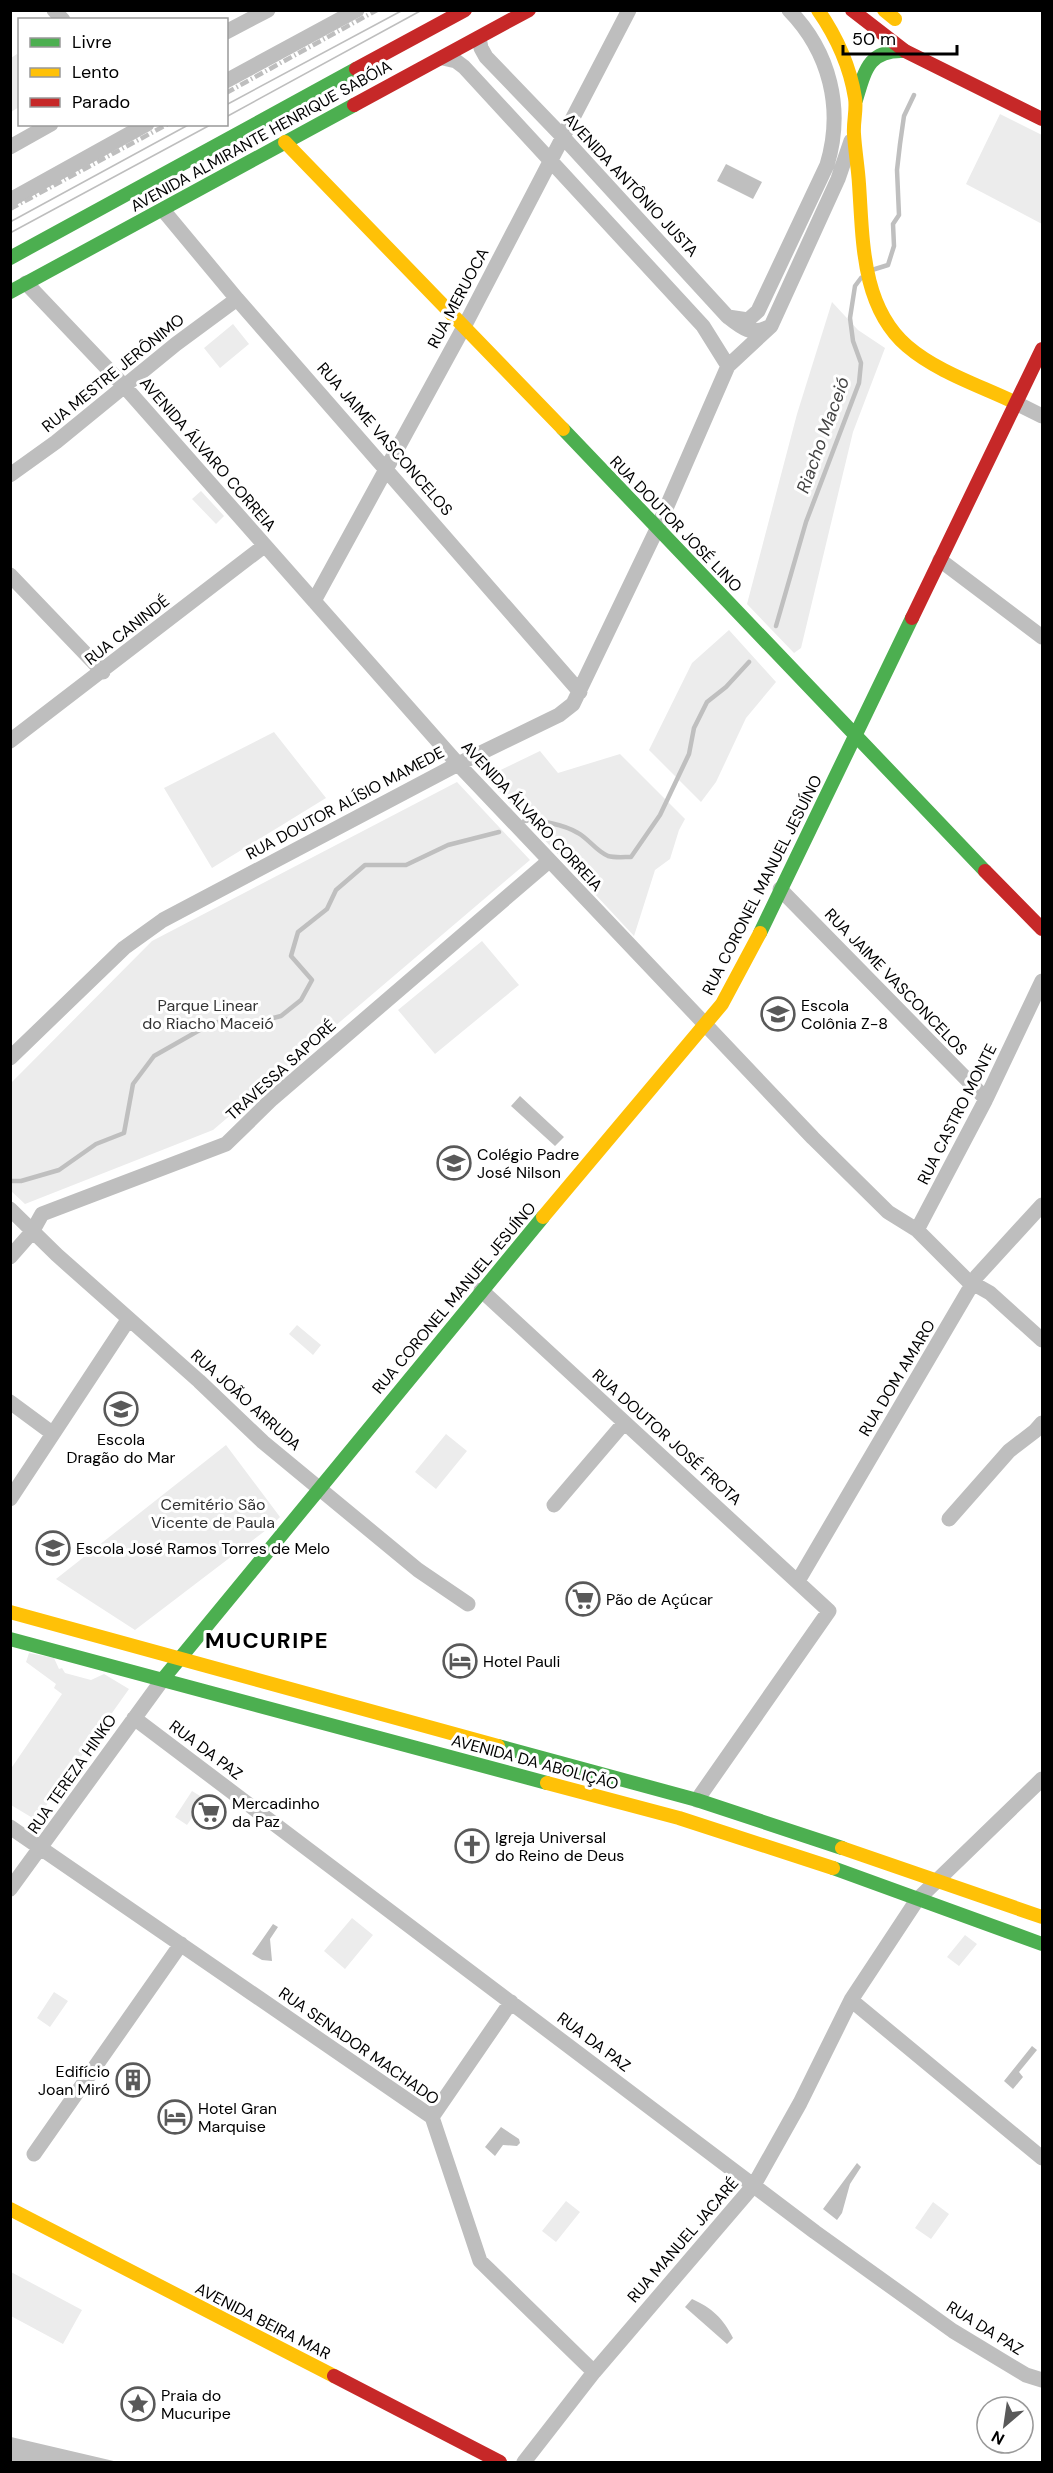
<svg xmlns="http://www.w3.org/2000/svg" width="1053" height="2473" font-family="'DM Sans',sans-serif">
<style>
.green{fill:#ececec}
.water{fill:#bfbfbf}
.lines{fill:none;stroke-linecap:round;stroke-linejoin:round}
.stream{stroke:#bfbfbf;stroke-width:4.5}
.street{stroke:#bebebe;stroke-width:15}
.fast{stroke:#4caf50;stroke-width:14}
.slow{stroke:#ffc107;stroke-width:14}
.jam{stroke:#c62828;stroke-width:14}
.tram{stroke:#bebebe;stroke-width:1.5}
.rail{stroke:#bebebe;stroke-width:4.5;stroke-dasharray:9 3 1.5 3;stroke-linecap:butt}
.labels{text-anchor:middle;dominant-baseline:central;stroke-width:6;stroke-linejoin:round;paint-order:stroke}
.street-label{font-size:16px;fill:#000;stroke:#fff}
.park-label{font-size:16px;fill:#333;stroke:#fff}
.poi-label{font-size:16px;fill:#000;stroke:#fff;text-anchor:start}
.water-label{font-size:18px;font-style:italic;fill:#444;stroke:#fff}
.district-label{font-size:22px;font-weight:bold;letter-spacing:1.5px;fill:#000;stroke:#fff}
</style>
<rect width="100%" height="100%" fill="#fff"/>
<path class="green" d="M 17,54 L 20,58 L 19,107 L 11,112 L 11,58 Z
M 1000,114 L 1042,135 L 1042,224 L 966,184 Z
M 832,302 L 858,330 L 885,348 L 853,432 L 801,648 L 794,653 L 747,604 L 797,414 Z
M 233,324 L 249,344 L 220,368 L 204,348 Z
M 201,491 L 224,516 L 216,524 L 192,499 Z
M 729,630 L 776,682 L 746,718 L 716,782 L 701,802 L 649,750 L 692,663 Z
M 274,732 L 326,798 L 212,868 L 164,788 Z
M 540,751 L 558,773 L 620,754 L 685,819 L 679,830 L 670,859 L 655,870 L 634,936 L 486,777 Z
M 457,782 L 530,860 L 213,1130 L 25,1204 L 11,1191 L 11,1083 L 152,941 Z
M 482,941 L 519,985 L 435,1054 L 398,1010 Z
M 297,1325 L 321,1345 L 313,1355 L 289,1334 Z
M 446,1434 L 467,1451 L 436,1489 L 415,1472 Z
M 226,1445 L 280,1517 L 270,1527 L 135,1630 L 56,1579 Z
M 29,1653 L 54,1658 L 59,1669 L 62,1668 L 65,1673 L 91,1680 L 104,1674 L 129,1689 L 36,1820 L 11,1805 L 10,1770 L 62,1694 L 54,1688 L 56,1684 L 26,1662 Z
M 192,1791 L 205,1799 L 187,1825 L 175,1817 Z
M 352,1918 L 373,1935 L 345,1969 L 324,1951 Z
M 965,1935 L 977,1944 L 959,1966 L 947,1957 Z
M 54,1992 L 68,2001 L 50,2027 L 37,2018 Z
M 566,2201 L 580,2212 L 556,2242 L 542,2231 Z
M 933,2202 L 949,2214 L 931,2239 L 915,2228 Z
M 11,2272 L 82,2310 L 63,2344 L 11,2316 Z"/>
<path class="water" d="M 726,164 L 762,182 L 753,199 L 717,181 Z
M 520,1096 L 564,1137 L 555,1146 L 511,1106 Z
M 273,1924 L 278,1927 L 270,1939 L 272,1961 L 262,1960 L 252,1954 Z
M 1032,2046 L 1037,2050 L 1019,2072 L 1023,2077 L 1013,2089 L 1004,2081 Z
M 501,2127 L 519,2139 L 520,2143 L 517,2146 L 503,2145 L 495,2156 L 485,2147 Z
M 857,2163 L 861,2167 L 850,2184 L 842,2213 L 837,2220 L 823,2209 Z
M 692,2299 C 712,2308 723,2318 733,2338 L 727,2344 L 685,2307 Z
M 10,2437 L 11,2437 L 118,2462 L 11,2462 Z"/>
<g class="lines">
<path class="stream" d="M 872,270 L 888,265 L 894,246 L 893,224 L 899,215 L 897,170 L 900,144 L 904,116 L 914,95
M 776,626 L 806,522 L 859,383 L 861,363 L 853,341 L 850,318 L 855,286 L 861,278
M 524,821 C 538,819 565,825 578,833 C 589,839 596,851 608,856 C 615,858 624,857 631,857 L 660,815 L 689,754 L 694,728 L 707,702 L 726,687 L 749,662
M 10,1181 L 21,1181 L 59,1170 L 96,1144 L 124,1133 L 133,1084 L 154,1056 L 198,1031 L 225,1019 L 250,1024 L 281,1016 L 301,1000 L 312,980 L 291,956 L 298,932 L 327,909 L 336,890 L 365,865 L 406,865 L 448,845 L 499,832"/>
<path class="street" d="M 54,10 L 63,20
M 226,32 L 268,10
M 479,38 L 481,48 L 486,57 L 563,137 L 727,316 C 742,328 751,336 769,327
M 443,58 L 456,61 L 464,67 L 703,326 L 728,366
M 226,81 L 357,10
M 10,147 L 51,124
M 10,200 L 147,124
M 163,210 L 237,299 L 580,692
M 26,283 L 125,387 L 458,764 L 813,1138 L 888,1212 L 917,1230 L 967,1280 L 990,1293 L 1042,1340
M 728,317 L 748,320 L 758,311 L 827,165 C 844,109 830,52 789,10
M 1016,403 L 1042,416
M 10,475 L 56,442 L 176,344 L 237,299
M 940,560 L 1042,637
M 10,575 L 103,672
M 314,601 L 465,325 L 629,10
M 10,741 L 264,546
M 780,889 L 986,1099
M 10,1058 L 124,948 L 163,920 L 458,764 L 559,715 L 573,704 L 657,529 L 728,366 L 771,326 L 838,179 L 851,141
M 10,1209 L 57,1255 L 199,1381 L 263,1442 L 418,1570 L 468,1604
M 917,1230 L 985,1101 L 1042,981
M 10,1257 L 32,1232 L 42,1214 L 226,1144 L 272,1099 L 549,861
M 481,1290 L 829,1611 L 697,1800
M 10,1402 L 52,1433
M 10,1499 L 128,1320
M 554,1505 L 624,1423
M 949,1519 L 1009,1451 L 1035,1431 L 1042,1423
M 798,1581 L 977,1276 L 1042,1205
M 134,1718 L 815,2232 L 953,2331 L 1026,2375 L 1042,2380
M 10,1827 L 432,2117 L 480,2261 L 594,2372
M 10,1889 L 163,1679
M 851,2000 L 1042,2158
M 432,2117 L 511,2002
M 34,2154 L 181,1944
M 524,2462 L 594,2372 L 754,2185 L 800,2103 L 851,2000 L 917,1900 L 1042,1779"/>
<path class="fast" d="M 856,100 C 865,70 869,49 905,51
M 10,258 L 356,69
M 10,292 L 354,105
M 563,429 L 985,871
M 760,933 L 912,618
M 10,1639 L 547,1783
M 163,1679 L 543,1217
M 498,1746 L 697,1800 L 842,1848
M 833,1868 L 1042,1944"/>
<path class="slow" d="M 818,10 C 836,36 850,66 855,98 C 857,110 853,122 854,134 C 855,151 858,167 859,184 C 863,240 861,306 907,346 C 937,372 981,386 1016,403
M 884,10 L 895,19
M 285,142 L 563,429
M 543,1217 L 722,1004 L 760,933
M 10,1612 L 498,1746
M 547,1783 L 679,1818 L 833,1868
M 842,1848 L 1042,1917
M 10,2209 L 334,2376"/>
<path class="jam" d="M 852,10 L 905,51 L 1042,119
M 356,69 L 465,10
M 354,105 L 529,10
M 912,618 L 1042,349
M 985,871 L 1042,929
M 334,2376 L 500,2462"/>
<path class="tram" d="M 226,105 L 403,10
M 226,117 L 422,10
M 10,222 L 190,124
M 10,233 L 212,124"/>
<path class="rail" d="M 226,93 L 377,10
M 10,209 L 168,124"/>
</g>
<defs>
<g id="school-ring" transform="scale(1.725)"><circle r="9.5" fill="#fff" stroke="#595959" stroke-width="1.5"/><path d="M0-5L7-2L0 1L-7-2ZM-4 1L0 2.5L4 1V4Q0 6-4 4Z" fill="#595959"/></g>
<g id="supermarket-ring" transform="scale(1.725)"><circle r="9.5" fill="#fff" stroke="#595959" stroke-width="1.5"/><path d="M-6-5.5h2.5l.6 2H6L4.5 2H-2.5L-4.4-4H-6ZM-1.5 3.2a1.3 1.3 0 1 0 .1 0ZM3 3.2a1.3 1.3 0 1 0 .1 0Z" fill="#595959"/></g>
<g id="hotel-ring" transform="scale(1.725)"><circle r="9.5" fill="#fff" stroke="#595959" stroke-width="1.5"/><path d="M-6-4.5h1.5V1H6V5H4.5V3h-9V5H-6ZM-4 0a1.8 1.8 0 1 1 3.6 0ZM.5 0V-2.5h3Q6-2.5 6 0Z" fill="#595959"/></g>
<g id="church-ring" transform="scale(1.725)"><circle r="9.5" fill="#fff" stroke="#595959" stroke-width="1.5"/><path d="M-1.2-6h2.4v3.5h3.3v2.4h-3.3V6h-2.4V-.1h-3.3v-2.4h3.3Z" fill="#595959"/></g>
<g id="building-ring" transform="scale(1.725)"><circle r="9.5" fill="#fff" stroke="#595959" stroke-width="1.5"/><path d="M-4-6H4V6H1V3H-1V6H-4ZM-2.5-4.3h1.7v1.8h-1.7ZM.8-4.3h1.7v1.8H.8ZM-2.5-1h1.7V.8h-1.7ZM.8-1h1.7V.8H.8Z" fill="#595959"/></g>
<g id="sight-ring" transform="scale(1.725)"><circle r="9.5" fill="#fff" stroke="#595959" stroke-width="1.5"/><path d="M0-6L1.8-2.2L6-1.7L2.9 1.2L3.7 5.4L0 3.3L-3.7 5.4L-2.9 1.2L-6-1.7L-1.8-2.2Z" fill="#595959"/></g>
</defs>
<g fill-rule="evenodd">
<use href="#school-ring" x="778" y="1014"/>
<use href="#school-ring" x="454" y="1163"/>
<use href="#school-ring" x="121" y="1409"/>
<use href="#school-ring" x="53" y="1548"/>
<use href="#supermarket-ring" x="583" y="1599"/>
<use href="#hotel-ring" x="460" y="1661"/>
<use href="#supermarket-ring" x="209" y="1812"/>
<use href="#church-ring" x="472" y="1846"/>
<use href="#building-ring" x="133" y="2080"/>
<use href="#hotel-ring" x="175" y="2117"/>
<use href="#sight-ring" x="138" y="2404"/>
</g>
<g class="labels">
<g class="street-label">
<text transform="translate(261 136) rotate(-29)">AVENIDA ALMIRANTE HENRIQUE SABÓIA</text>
<text transform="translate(631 185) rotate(47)">AVENIDA ANTÔNIO JUSTA</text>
<text transform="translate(458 298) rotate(-62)">RUA MERUOCA</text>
<text transform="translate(113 373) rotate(-39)">RUA MESTRE JERÔNIMO</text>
<text transform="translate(385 439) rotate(49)">RUA JAIME VASCONCELOS</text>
<text transform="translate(208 454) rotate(49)">AVENIDA ÁLVARO CORREIA</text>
<text transform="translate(676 524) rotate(46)">RUA DOUTOR JOSÉ LINO</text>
<text transform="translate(127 630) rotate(-38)">RUA CANINDÉ</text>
<text transform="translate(345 803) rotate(-28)">RUA DOUTOR ALÍSIO MAMEDE</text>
<text transform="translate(532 816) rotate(47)">AVENIDA ÁLVARO CORREIA</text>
<text transform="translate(762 885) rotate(-63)">RUA CORONEL MANUEL JESUÍNO</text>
<text transform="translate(896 982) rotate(46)">RUA JAIME VASCONCELOS</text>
<text transform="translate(281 1070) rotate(-42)">TRAVESSA SAPORÉ</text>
<text transform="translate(957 1114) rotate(-63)">RUA CASTRO MONTE</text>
<text transform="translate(454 1298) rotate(-50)">RUA CORONEL MANUEL JESUÍNO</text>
<text transform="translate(897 1378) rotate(-59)">RUA DOM AMARO</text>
<text transform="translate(246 1400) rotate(42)">RUA JOÃO ARRUDA</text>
<text transform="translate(667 1437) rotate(42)">RUA DOUTOR JOSÉ FROTA</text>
<text transform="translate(206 1750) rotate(37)">RUA DA PAZ</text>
<text transform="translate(535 1762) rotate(15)">AVENIDA DA ABOLIÇÃO</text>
<text transform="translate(72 1774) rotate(-55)">RUA TEREZA HINKO</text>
<text transform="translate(594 2042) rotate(37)">RUA DA PAZ</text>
<text transform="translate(359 2046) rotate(35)">RUA SENADOR MACHADO</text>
<text transform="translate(683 2240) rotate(-49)">RUA MANUEL JACARÉ</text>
<text transform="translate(263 2321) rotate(27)">AVENIDA BEIRA MAR</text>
<text transform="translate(985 2328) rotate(32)">RUA DA PAZ</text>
</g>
<g class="park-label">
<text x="208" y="1005">Parque Linear<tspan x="208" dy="18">do Riacho Maceió</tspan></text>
<text x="213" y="1504">Cemitério São<tspan x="213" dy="18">Vicente de Paula</tspan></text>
</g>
<g class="poi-label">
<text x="801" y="1005">Escola<tspan x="801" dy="18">Colônia Z-8</tspan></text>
<text x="477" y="1154">Colégio Padre<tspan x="477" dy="18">José Nilson</tspan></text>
<text x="121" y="1439" text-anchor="middle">Escola<tspan x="121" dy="18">Dragão do Mar</tspan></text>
<text x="76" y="1548">Escola José Ramos Torres de Melo</text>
<text x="606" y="1599">Pão de Açúcar</text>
<text x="483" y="1661">Hotel Pauli</text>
<text x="232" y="1803">Mercadinho<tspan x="232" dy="18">da Paz</tspan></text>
<text x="495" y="1837">Igreja Universal<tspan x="495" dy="18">do Reino de Deus</tspan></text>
<text x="110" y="2071" text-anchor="end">Edifício<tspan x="110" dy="18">Joan Miró</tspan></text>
<text x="198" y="2108">Hotel Gran<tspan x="198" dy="18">Marquise</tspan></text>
<text x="161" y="2395">Praia do<tspan x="161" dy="18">Mucuripe</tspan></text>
</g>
<g class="water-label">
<text transform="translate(823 435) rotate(-70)">Riacho Maceió</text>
</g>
<g class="district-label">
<text x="267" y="1640">MUCURIPE</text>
</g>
</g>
<rect width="1053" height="2473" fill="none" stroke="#000000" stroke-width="24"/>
<rect x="18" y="18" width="210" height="108" fill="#ffffff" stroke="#999999" stroke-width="1.5"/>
<rect x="30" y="38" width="30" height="9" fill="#4caf50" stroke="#999999" stroke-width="1.5"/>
<text x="72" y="48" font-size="18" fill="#000000">Livre</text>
<rect x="30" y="68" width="30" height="9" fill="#ffc107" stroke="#999999" stroke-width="1.5"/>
<text x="72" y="78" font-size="18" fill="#000000">Lento</text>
<rect x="30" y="98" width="30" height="9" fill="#c62828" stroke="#999999" stroke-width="1.5"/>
<text x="72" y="108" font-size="18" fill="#000000">Parado</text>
<g transform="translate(1005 2425) rotate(209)"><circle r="28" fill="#ffffff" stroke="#999999" stroke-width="1.5"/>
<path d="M0-4.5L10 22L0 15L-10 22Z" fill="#595959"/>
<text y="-9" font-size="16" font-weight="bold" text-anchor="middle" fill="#000000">N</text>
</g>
<path d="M843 45v9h114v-9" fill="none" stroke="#000000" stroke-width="3"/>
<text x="852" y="45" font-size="18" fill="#000000" stroke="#ffffff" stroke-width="4.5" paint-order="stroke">50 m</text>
</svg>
